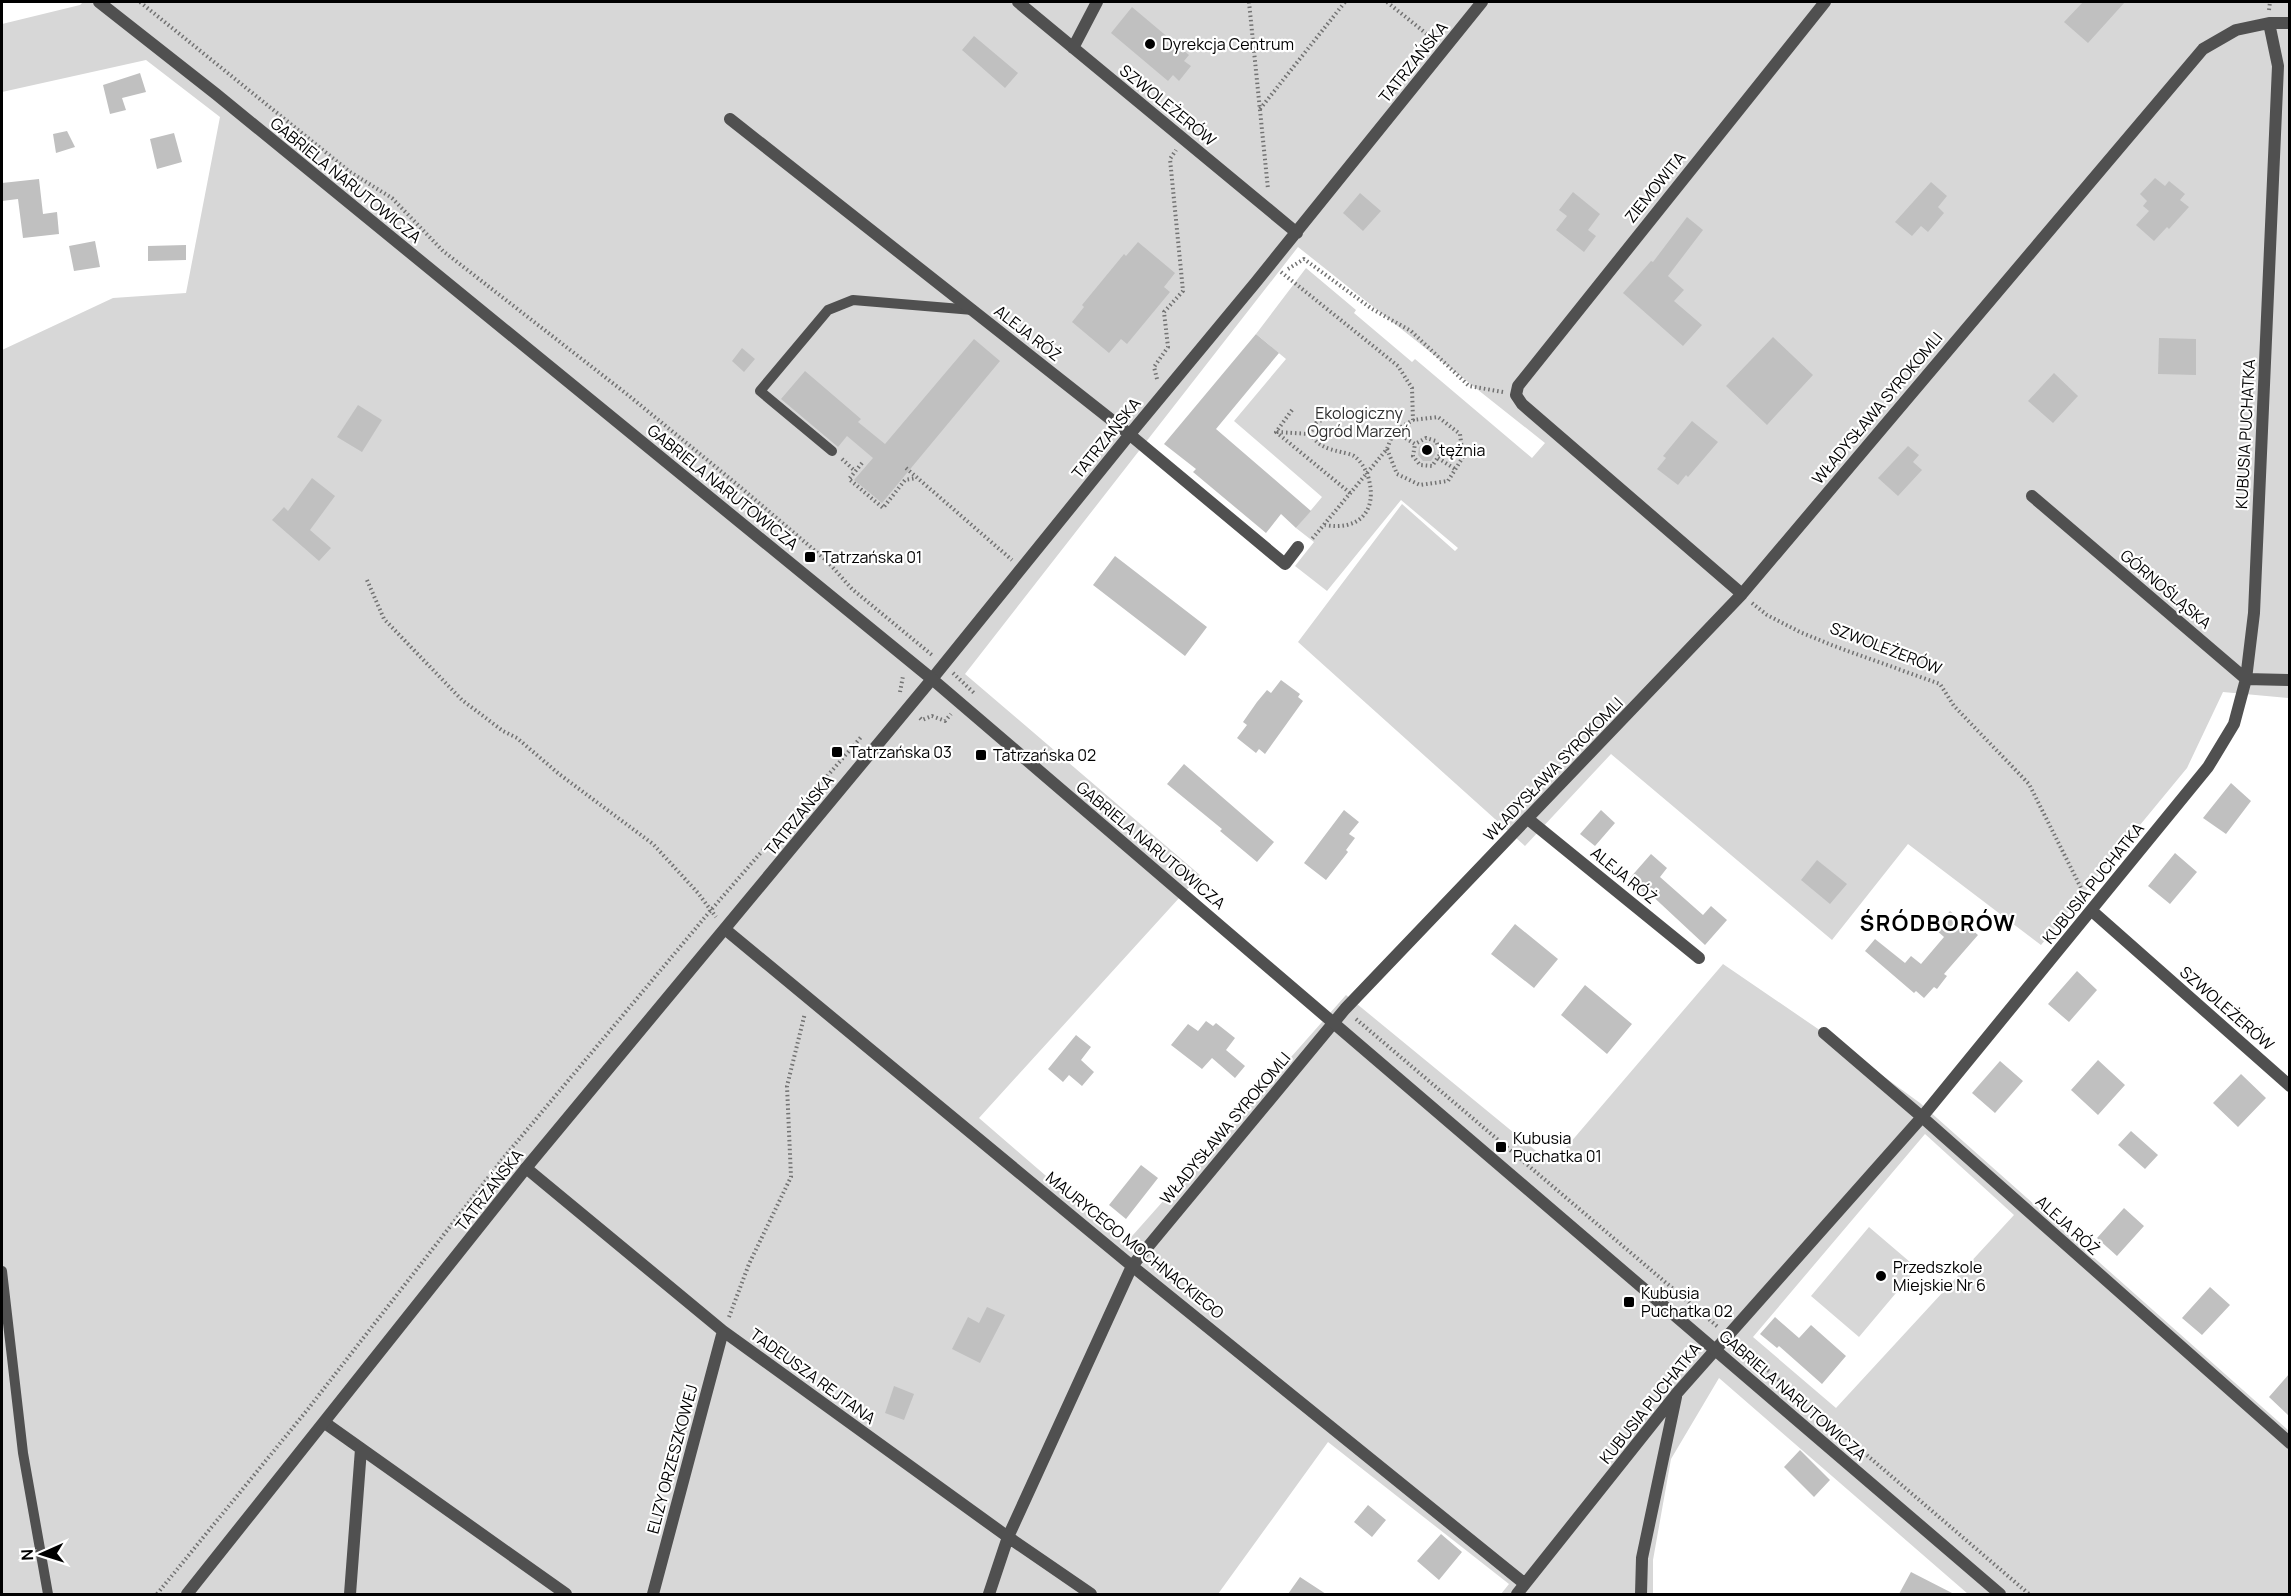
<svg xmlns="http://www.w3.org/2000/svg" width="2291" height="1596" font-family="Manrope,sans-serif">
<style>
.green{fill:#d7d7d7;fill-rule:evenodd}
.building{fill:#c0c0c0}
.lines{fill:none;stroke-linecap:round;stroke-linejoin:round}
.path{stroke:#727272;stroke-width:4;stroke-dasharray:1.5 3;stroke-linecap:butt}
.service{stroke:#505050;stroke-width:10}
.minor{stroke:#505050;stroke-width:12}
.tertiary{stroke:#505050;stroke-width:12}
.poi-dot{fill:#000;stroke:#fff;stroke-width:2}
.labels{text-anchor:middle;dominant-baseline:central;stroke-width:4.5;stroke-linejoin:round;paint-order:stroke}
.poi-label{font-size:16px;fill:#000;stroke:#fff;text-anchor:start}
.street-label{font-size:16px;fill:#000;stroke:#fff}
.park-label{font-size:16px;fill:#2e2e2e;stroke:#fff}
.district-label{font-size:22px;font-weight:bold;letter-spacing:1.5px;fill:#000;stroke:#fff}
</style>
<rect width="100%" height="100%" fill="#fff"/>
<path class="green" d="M 83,2 L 2289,2 L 2289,698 L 2223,692 L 2187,768 L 2041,945 L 1908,844 L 1832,940 L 1611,754 L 1525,846 L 1298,642 L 1402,504 L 1455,551 L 1458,548 L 1401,500 L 1327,591 L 1295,566 L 1314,542 L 1296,528 L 1322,497 L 1234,421 L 1286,359 L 1256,334 L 1306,268 L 1356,310 L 1354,313 L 1412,362 L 1415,359 L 1532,458 L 1545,443 L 1298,247 L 965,674 L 1200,875 L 979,1118 L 1125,1244 L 1346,995 L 1552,1164 L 1723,964 L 1824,1033 L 1920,1103 L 2289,1431 L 2289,1594 L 1968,1594 L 1719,1378 L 1671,1459 L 1653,1560 L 1653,1594 L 1501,1594 L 1509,1584 L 1328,1442 L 1218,1594 L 2,1594 L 2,350 L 113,298 L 186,293 L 220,117 L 146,60 L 2,92 L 2,24 L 80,5 ZM 1925,1134 L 2014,1215 L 1836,1408 L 1753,1337 Z
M 1869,1227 L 1917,1268 L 1859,1337 L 1811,1296 Z"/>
<path class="building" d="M 2083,2 L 2125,2 L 2088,43 L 2064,22 Z
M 1132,7 L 1189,55 L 1184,61 L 1191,66 L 1179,81 L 1173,75 L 1168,81 L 1111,33 Z
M 974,36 L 1018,73 L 1005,88 L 962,50 Z
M 140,73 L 146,92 L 122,98 L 126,110 L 110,114 L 103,85 Z
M 67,131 L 75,147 L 56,153 L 53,134 Z
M 174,133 L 182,162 L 157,169 L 150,139 Z
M 2155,178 L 2165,186 L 2169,181 L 2185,194 L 2180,200 L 2189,207 L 2169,229 L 2167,227 L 2154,241 L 2136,225 L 2149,211 L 2143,206 L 2147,201 L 2140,194 Z
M 39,179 L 43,214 L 57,212 L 59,234 L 23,238 L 18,199 L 2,201 L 2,183 Z
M 1931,182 L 1947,196 L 1938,207 L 1944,213 L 1928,232 L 1921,226 L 1912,236 L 1895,222 Z
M 1573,192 L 1600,214 L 1588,230 L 1596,236 L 1584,252 L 1556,230 L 1567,216 L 1559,210 Z
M 1360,193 L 1381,211 L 1363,231 L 1343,213 Z
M 1687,217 L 1703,230 L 1668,276 L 1684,290 L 1674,301 L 1702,325 L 1683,346 L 1623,293 L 1651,261 L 1653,262 Z
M 95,241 L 100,267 L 74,271 L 69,246 Z
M 1138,242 L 1175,273 L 1164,287 L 1170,292 L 1127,344 L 1121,339 L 1109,353 L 1072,322 L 1084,307 L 1082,305 L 1124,254 L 1126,256 Z
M 186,245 L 186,260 L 148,261 L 148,246 Z
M 1256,334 L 1279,353 L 1216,429 L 1311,511 L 1296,528 L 1281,514 L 1266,533 L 1193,472 L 1196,469 L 1164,444 Z
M 1773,337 L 1813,375 L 1767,425 L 1726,386 Z
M 2159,338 L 2196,339 L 2196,375 L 2158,374 Z
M 974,339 L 1000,361 L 882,503 L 854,480 L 873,458 L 847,436 L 838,447 L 781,399 L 805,371 L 861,419 L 858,422 L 885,444 Z
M 742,348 L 755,359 L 744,372 L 732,361 Z
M 2054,373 L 2078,396 L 2053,423 L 2028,401 Z
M 358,405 L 382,420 L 362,452 L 337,437 Z
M 1692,421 L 1718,442 L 1688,477 L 1686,475 L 1678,485 L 1657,469 L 1666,458 L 1663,456 Z
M 1426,442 L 1434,445 L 1436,453 L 1431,461 L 1423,461 L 1418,455 L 1419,447 Z
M 1908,446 L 1919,455 L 1913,462 L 1922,470 L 1898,496 L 1878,478 Z
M 312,478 L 335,496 L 310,530 L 331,548 L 319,561 L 272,520 L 284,507 L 288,511 Z
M 1115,556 L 1207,627 L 1185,656 L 1093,585 Z
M 1281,680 L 1300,694 L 1298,697 L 1303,701 L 1265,754 L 1259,749 L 1256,753 L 1237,738 L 1247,725 L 1243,722 L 1257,702 L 1267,690 L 1271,693 Z
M 1184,764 L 1274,842 L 1257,862 L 1220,831 L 1222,829 L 1167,784 Z
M 2231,783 L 2251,801 L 2226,834 L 2203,818 Z
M 1344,810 L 1359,822 L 1349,834 L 1355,838 L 1346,850 L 1348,852 L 1326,880 L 1304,863 Z
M 1601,810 L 1615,823 L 1595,846 L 1580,834 Z
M 2175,853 L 2197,872 L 2170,904 L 2148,886 Z
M 1651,854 L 1667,868 L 1660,877 L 1703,915 L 1711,906 L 1727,920 L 1705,945 L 1647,891 L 1645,893 L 1629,879 Z
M 1817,860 L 1847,884 L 1830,904 L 1801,880 Z
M 1950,911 L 1978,935 L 1944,974 L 1947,976 L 1937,989 L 1934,987 L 1924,998 L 1916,991 L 1914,993 L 1865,951 L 1875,939 L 1905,963 L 1911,956 L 1921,964 L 1944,937 L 1935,929 Z
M 1515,924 L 1558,959 L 1534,988 L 1491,954 Z
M 2077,971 L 2097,990 L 2069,1022 L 2048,1004 Z
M 1585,985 L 1632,1024 L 1607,1054 L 1561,1015 Z
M 1206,1021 L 1213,1026 L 1216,1023 L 1235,1038 L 1226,1050 L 1245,1066 L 1235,1078 L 1212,1058 L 1202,1069 L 1171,1045 L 1188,1024 L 1198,1031 Z
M 1076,1035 L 1091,1047 L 1081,1060 L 1094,1072 L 1082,1086 L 1069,1075 L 1063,1082 L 1048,1069 Z
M 2098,1060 L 2125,1085 L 2098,1115 L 2071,1090 Z
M 2000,1061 L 2023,1081 L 1995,1113 L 1972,1093 Z
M 2241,1074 L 2266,1098 L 2238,1127 L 2213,1103 Z
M 2131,1131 L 2158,1155 L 2145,1169 L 2118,1145 Z
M 1141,1165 L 1158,1178 L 1126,1219 L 1109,1205 Z
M 2124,1208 L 2144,1226 L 2117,1256 L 2097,1238 Z
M 2210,1287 L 2230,1305 L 2202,1335 L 2182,1318 Z
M 987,1307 L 1005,1315 L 980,1363 L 952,1349 L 968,1317 L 979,1323 Z
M 1775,1317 L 1799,1338 L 1811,1325 L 1846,1356 L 1822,1384 L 1779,1346 L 1777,1348 L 1760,1334 Z
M 2289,1374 L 2289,1416 L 2269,1397 Z
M 894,1386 L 914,1394 L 904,1420 L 885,1413 Z
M 1800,1450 L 1830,1480 L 1814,1497 L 1784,1467 Z
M 1368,1505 L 1386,1520 L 1372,1537 L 1354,1522 Z
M 1441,1534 L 1462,1552 L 1439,1580 L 1417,1561 Z
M 1911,1572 L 1954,1594 L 1899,1594 Z
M 1300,1577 L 1326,1594 L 1288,1594 Z"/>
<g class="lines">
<path class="path" d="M 140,2 L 350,172 L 392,198 L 443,251 L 628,395 L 739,486 L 827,561 L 852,589 L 932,655
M 1249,2 L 1268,189
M 1387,2 L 1433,39
M 2269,10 L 2270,2
M 1260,109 L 1345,2
M 1288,269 L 1304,259 L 1372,309 L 1411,331 L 1469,386 L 1503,392
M 1281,272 L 1398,366 L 1412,388 L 1413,420 L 1394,431 L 1387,449 L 1312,539
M 1157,379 L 1154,367 L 1168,347 L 1164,312 L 1183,291 L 1170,159 L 1176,150
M 1292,410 L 1276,432 L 1350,493
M 1325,418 L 1316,423 L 1310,434 C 1320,447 1325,448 1341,452 C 1345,453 1351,454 1354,456 C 1361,461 1367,471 1369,480 C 1377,512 1358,531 1325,525
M 1394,431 L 1415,444 L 1413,456 L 1420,465 L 1432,466 L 1441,453 L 1436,441 L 1426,438 L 1415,444
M 1277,432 L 1310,434
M 1387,449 L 1397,474 L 1420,485 L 1448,481 L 1463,457 L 1460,434 L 1438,417 L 1413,420
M 1438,458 L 1455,469
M 842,459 L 855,471
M 862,463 L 849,479 L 883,508 L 905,480 L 916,478
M 906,468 L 1012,560
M 367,580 L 384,619 L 462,700 L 503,731 L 517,738 L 559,774 L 653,844 L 698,893 L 716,917
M 1752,603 L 1767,615 L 1800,632 L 1834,646 L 1940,684 L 1954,706 L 2029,784 L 2084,894
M 953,673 L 974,693
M 900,692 L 903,676
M 920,718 L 922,720 L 932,716 L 945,721 L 951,714
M 1356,1019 L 1718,1327
M 729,1317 L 749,1264 L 791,1177 L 787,1086 L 805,1013
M 1737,1344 L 2029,1594
M 157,1594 L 308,1409 L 505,1156 L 711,910 L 862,736"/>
<path class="service" d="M 832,451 L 760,391 L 828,310 L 853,300 L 973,310
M 2,1271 L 23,1453 L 48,1594"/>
<path class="minor" d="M 1018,2 L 1297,233
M 1073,48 L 1097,2
M 730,119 L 1123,429 L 1285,564 L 1298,547
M 2032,496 L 2246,679 L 2290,680
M 1742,594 L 1522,404 L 1516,395 L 1518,386 L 1825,2
M 932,679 L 1130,434 L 1256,282 L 1482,2
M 1528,819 L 1699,958
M 2092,911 L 2290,1086
M 726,930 L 1132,1266 L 1525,1584
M 1824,1033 L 1922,1117 L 2290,1443
M 526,1168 L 723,1331 L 1008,1537 L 1091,1594
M 325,1423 L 566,1594
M 350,1594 L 361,1449
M 653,1594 L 723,1331
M 989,1594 L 1008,1537 L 1132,1266 L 1345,1009 L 1742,594 L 2203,49 L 2236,30 L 2269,23 L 2290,23
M 1517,1594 L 1677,1393 L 1922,1117 L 2208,767 L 2234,724 L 2246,679 L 2254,613 L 2278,66 L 2269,23
M 1641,1594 L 1642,1558 L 1676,1397"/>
<path class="tertiary" d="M 99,2 L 216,94 L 932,679 L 2000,1594
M 187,1594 L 526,1168 L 932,679"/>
</g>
<g class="poi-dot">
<circle cx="1150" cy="44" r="6"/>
<circle cx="1427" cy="450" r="6"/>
<rect x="804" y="551" width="12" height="12" rx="3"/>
<rect x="831" y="746" width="12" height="12" rx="3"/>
<rect x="975" y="749" width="12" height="12" rx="3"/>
<rect x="1495" y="1141" width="12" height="12" rx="3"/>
<circle cx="1881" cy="1276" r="6"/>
<rect x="1623" y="1296" width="12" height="12" rx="3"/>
</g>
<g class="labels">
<g class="poi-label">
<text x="1162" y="44">Dyrekcja Centrum</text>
<text x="1439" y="450">tężnia</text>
<text x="822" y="557">Tatrzańska 01</text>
<text x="849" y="752">Tatrzańska 03</text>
<text x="993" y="755">Tatrzańska 02</text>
<text x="1513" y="1138">Kubusia<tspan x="1513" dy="18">Puchatka 01</tspan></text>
<text x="1893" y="1267">Przedszkole<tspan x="1893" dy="18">Miejskie Nr 6</tspan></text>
<text x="1641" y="1293">Kubusia<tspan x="1641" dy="18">Puchatka 02</tspan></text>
</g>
<g class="street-label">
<text transform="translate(1413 62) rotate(-51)">TATRZAŃSKA</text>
<text transform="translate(1168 105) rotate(39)">SZWOLEŻERÓW</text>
<text transform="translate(346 180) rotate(39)">GABRIELA NARUTOWICZA</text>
<text transform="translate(1655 187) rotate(-51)">ZIEMOWITA</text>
<text transform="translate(1028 333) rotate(38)">ALEJA RÓŻ</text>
<text transform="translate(1877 408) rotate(-50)">WŁADYSŁAWA SYROKOMLI</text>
<text transform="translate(2245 434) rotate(-87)">KUBUSIA PUCHATKA</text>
<text transform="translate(1106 438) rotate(-51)">TATRZAŃSKA</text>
<text transform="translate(723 487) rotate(39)">GABRIELA NARUTOWICZA</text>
<text transform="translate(2166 589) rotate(40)">GÓRNOŚLĄSKA</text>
<text transform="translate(1886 648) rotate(21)">SZWOLEŻERÓW</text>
<text transform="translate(1553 769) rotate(-46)">WŁADYSŁAWA SYROKOMLI</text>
<text transform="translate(799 815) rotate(-51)">TATRZAŃSKA</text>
<text transform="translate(1151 845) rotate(40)">GABRIELA NARUTOWICZA</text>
<text transform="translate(1624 875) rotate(39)">ALEJA RÓŻ</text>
<text transform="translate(2093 883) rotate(-51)">KUBUSIA PUCHATKA</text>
<text transform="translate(2227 1008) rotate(41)">SZWOLEŻERÓW</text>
<text transform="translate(1225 1128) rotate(-50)">WŁADYSŁAWA SYROKOMLI</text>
<text transform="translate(489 1190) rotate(-52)">TATRZAŃSKA</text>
<text transform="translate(2068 1225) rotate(42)">ALEJA RÓŻ</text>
<text transform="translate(1135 1245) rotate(39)">MAURYCEGO MOCHNACKIEGO</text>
<text transform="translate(813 1376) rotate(36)">TADEUSZA REJTANA</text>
<text transform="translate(1793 1395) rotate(41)">GABRIELA NARUTOWICZA</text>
<text transform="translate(1650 1403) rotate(-51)">KUBUSIA PUCHATKA</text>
<text transform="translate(672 1459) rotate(-75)">ELIZY ORZESZKOWEJ</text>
</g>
<g class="park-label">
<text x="1359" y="413">Ekologiczny<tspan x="1359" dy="18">Ogród Marzeń</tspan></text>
</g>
<g class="district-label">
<text x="1938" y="923">ŚRÓDBORÓW</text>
</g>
</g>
<rect width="2291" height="1596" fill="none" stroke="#000000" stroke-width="6"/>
<g transform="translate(42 1554) rotate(267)" stroke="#ffffff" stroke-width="4.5" paint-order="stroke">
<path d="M0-4.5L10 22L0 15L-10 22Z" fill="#000000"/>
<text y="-9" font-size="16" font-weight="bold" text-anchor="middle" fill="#000000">N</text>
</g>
</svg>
